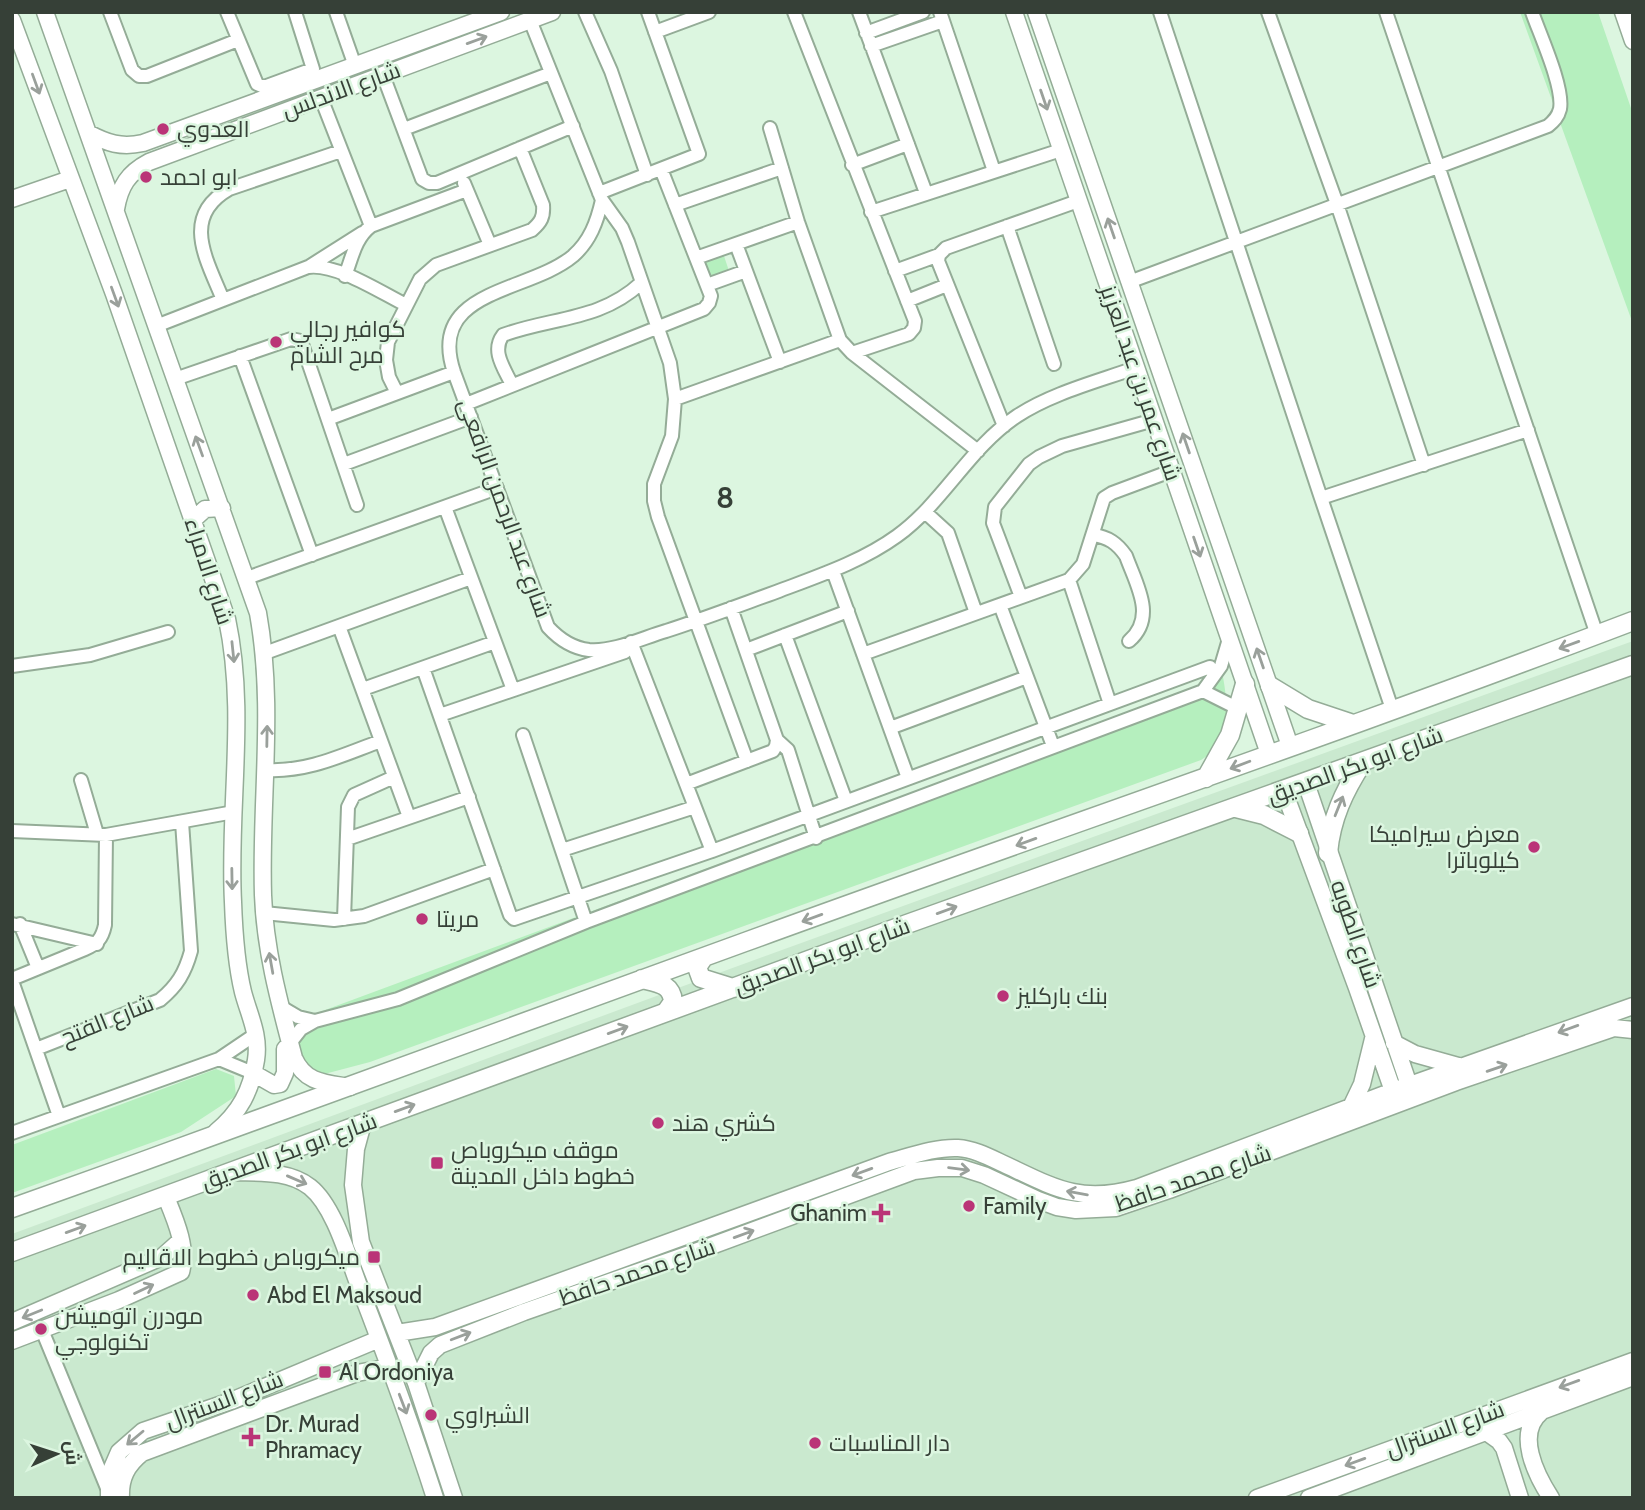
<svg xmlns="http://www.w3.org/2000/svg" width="1645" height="1510" font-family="Cabin,Cairo,sans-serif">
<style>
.built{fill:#cae9cf}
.green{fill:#b5efbe}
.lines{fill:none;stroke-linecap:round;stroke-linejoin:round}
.minor-casing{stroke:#94ac97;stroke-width:16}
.tertiary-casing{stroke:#94ac97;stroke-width:19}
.secondary-casing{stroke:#94ac97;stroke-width:21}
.minor{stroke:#fff;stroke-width:12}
.tertiary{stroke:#fff;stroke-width:16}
.secondary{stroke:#fff;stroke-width:18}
.oneway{stroke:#9aa09b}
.poi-dot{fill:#ba3477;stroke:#dcf6e0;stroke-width:2.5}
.labels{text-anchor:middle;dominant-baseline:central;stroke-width:5;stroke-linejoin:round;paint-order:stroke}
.street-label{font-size:23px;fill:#364037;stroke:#dcf6e0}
.poi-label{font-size:23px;fill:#364037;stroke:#dcf6e0;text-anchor:start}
.district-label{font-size:30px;font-weight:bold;letter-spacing:2px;fill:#364037;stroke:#dcf6e0}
</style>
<rect width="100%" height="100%" fill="#dcf6e0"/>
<path class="built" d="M 1633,641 L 1633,1498 L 12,1498 L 12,1234 L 716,974 Z"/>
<path class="green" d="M 1520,12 L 1598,12 L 1633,114 L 1633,324 Z
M 723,253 L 730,274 L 711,280 L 704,259 Z
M 1223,677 C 1227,700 1230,724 1218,745 C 1215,751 1207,756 1201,760 L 370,1062 L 313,1077 L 303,1060 L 290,1023 Z
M 216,1069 L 234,1076 L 236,1096 L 181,1132 L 12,1193 L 12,1145 Z"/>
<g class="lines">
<g class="minor-casing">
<path id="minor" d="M 110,12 L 132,70 L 139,76 L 147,76 L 238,40
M 227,12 L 257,84 L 264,87 L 313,69 L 295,12
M 336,12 L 355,66
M 585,12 L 611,71 L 647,175
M 794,12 L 915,321 L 914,328 L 909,334 L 852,353
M 859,12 L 926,193
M 940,12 L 994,171
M 1160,12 L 1321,498
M 1268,12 L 1337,204 L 1424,465
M 1386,12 L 1597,635
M 530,20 L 602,200 C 597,222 590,241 573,256 C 529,293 426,289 454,372 L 548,627 C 559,639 572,648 589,650 C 614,652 642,638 666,631 C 703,619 740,605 776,592 C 818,576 861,562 897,536 C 943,503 969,448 1017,416 C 1052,393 1096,382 1135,368
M 655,32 L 709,12
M 866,33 L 923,12
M 871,46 L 943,21
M 383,75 L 422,179 L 429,183 L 437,183 L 573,126
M 321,98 L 371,226
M 770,128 L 798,222 L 840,340 L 852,353 L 978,451
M 404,129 L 551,73
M 852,165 L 908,144
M 464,183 L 490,245
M 599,193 L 699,154 L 648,12
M 602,200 L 622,228 L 628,242 L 670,363 L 675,399 L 672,436 L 654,484 L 654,501 L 658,517 L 747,761
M 675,205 L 782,168
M 871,212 L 1061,150
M 1007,226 L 1054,364
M 736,244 L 780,362
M 696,258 L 798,222
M 310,266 L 362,233
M 895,271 L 939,255
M 345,276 C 352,258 355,238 371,226 L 467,190
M 1129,282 L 1548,126 C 1554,121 1558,117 1560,109 C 1564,87 1540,35 1532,12
M 707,285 L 746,271
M 223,300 C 207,260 180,217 229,189 L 341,151
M 907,301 L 947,285
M 156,326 L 308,267 C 336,263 380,292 406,305
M 240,356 L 312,555
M 175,379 L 291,339 L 301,341 L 357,505
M 512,385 C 504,368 491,351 503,335 C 552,317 600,321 641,283
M 397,393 L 389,377 L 386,360 L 388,342 L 420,279 L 436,265 L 532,230 C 541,222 544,217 543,205 L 520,148
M 675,399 L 840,340
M 466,404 L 704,309 L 709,303 L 711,296 L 661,169
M 328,419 L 454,372
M 1004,426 L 938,261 L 939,255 L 946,248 L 1078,201
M 344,464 L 471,417
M 445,507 L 513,690
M 925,512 L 948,533 L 976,613
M 1093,535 C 1108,537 1117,543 1126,556 C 1136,584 1157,617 1129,641
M 833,571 L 908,778
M 247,578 L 497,488
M 1069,580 L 1110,704
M 1021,597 L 993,523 L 995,507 L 1029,464 L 1039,457 L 1062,446 L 1154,420
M 1000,605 L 1053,746
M 731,608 L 777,740 L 788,750 L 816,838
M 339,626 L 409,817
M 785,635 L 846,801
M 631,642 L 712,851
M 746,650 L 848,611
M 265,653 L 471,578
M 863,654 L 1069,580 L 1083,564 L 1104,498 L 1112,493 L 1171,471
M 12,666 L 90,655 L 168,632
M 423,668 L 510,915 L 514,919 L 712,851 L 1210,667
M 363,689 L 495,642
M 1203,691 L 1239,709
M 1392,709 L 1321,498 L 1528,430
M 440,715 L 625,652
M 890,728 L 1027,677
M 523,735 L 586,922
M 267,770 C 309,772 342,755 381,741
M 81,780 L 97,834
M 686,784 L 773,751 L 776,746 L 777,740
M 12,831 L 106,835 L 234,812
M 347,839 L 469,797
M 562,850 L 695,807
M 264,913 L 334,920 L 364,916 L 494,869
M 344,919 L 348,807 L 354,795 L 394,777
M 12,924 L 97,944
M 20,924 L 38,968
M 12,979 L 85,949 C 97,944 102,939 105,925 L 106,835
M 12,981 L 59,1116
M 281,1007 L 298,1017 L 315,1021
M 290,1043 L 301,1029 L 315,1021 L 398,999 L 586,922 L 1203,691 L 1221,666 L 1229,639
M 36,1049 L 160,1000 C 177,986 185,973 191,951 L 182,822
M 219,1059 L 253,1073
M 12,1133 L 219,1059 L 256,1034
M 42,1330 L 107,1488"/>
</g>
<g class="tertiary-casing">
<path id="tertiary" d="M 45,12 L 258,613 C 275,707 260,801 263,895 C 265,951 280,1005 294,1058 C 305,1083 325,1083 350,1087
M 1014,12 L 1269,754
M 1036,12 L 1290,746
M 1623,12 L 1633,41
M 12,20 L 114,294 L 227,619 C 247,713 228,807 233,902 C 234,931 236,963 243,992 C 249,1015 260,1035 256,1060 C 251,1091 240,1112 216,1132
M 88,133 C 107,143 121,148 143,143 L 501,12
M 12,199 L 70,179
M 116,209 C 120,186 128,173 149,162 L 552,12
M 193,520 L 205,509 L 222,508
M 1306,783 L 1409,1085
M 1284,791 L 1357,988 L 1393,1091
M 1394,1043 L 1415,1054 L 1458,1066
M 253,1073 L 274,1085 L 280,1084 L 285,1073 L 285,1049 L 288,1046
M 1351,1107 L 1362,1084 L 1373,1039
M 363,1123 L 356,1149 L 353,1185 L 361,1242 L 416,1383 L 454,1498
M 232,1172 C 258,1173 288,1170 310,1187 C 334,1206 348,1257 359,1286 C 386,1356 412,1427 435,1498
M 12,1322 L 162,1257 L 180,1241
M 397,1333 L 435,1327 L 889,1162 C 911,1156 935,1147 958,1148 C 974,1149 989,1157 1004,1164 C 1055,1188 1080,1204 1137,1188 L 1393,1091 L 1633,1006
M 12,1341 L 119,1300 L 181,1272 C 188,1248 175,1219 166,1197
M 416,1383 L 431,1353 L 440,1345 L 524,1312 L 695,1252 L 914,1171 L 938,1168 L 962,1168 L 984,1175 L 1038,1200 L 1057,1207 L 1076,1210 L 1116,1208 L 1169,1190 L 1456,1082 L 1614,1028 L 1633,1030
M 1541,1412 C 1515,1433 1536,1475 1551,1498
M 1485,1431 L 1499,1441 L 1504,1448 L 1520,1498
M 109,1498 L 109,1475 L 119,1452 L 143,1431 L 231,1401 L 379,1339
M 121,1498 C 120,1478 127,1465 142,1453 L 357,1373 L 389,1367
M 1257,1498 L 1633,1361
M 1309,1498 L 1633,1377"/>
</g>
<g class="secondary-casing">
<path id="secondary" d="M 1270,686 L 1308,709 L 1350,723
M 1206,778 L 1230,735 L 1245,684
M 1236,808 L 1264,815 L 1299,833
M 1328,853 C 1331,819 1344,791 1363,762
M 704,957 L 697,967 L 701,978 L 733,988
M 642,979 C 658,983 672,984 673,1002 L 666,1012
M 12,1208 C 257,1121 501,1031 745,942 C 1041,834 1339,733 1633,621
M 12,1252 L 907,924 L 1633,665"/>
</g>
<use href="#minor" class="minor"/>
<use href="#tertiary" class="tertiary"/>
<use href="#secondary" class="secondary"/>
</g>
<defs><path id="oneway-shaft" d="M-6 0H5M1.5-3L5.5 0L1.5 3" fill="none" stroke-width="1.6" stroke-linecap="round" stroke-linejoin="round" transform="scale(1.75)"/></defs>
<g class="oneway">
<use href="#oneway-shaft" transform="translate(477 40) rotate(-20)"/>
<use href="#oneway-shaft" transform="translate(36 84) rotate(70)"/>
<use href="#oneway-shaft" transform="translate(1044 100) rotate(71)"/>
<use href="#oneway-shaft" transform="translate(1111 228) rotate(-109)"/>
<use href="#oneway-shaft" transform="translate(115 297) rotate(70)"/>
<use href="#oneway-shaft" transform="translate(1186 443) rotate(-109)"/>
<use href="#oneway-shaft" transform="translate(199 446) rotate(-110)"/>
<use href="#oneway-shaft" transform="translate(1197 547) rotate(71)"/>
<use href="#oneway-shaft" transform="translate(1569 645) rotate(160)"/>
<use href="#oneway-shaft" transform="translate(233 652) rotate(84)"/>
<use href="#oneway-shaft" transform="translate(1260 658) rotate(-109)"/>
<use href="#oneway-shaft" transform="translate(267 736) rotate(-89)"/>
<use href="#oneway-shaft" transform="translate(1240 765) rotate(159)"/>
<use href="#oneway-shaft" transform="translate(1339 806) rotate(-68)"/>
<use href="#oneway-shaft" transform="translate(1026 842) rotate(160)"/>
<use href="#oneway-shaft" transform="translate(232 879) rotate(89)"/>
<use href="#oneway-shaft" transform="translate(947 910) rotate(-20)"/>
<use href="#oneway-shaft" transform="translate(812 918) rotate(160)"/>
<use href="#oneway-shaft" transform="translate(271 963) rotate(-100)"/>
<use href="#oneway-shaft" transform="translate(1568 1029) rotate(160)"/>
<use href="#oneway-shaft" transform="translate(618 1030) rotate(-20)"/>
<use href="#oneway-shaft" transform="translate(1497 1068) rotate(-19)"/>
<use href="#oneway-shaft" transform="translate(405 1108) rotate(-20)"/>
<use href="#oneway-shaft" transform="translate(959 1169) rotate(7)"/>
<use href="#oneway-shaft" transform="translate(862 1172) rotate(160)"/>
<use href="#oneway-shaft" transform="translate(297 1180) rotate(23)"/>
<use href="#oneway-shaft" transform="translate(1077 1193) rotate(-170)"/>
<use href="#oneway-shaft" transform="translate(76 1229) rotate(-20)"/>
<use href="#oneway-shaft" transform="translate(744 1234) rotate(-20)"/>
<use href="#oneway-shaft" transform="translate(144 1289) rotate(-25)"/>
<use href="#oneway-shaft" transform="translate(32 1314) rotate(158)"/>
<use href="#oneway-shaft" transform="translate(461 1336) rotate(-21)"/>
<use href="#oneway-shaft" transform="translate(1569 1384) rotate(160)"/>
<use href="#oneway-shaft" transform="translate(403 1404) rotate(69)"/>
<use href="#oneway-shaft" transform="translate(135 1438) rotate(140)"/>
<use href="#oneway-shaft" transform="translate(1355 1462) rotate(160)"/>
</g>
<g class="poi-dot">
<circle cx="163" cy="129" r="7"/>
<circle cx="146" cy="177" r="7"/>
<circle cx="276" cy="342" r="7"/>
<circle cx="1534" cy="847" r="7"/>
<circle cx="422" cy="919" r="7"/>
<circle cx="1003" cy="996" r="7"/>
<circle cx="658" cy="1123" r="7"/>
<rect x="430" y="1156" width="14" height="14" rx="3.5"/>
<circle cx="969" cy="1206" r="7"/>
<path d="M877.5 1202.5h7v7h7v7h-7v7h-7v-7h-7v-7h7z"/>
<rect x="367" y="1250" width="14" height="14" rx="3.5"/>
<circle cx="253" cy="1295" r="7"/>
<circle cx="41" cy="1329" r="7"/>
<rect x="318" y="1365" width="14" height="14" rx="3.5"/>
<circle cx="431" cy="1415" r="7"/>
<path d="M247.5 1426.5h7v7h7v7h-7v7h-7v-7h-7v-7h7z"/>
<circle cx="815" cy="1443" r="7"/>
</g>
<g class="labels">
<g class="street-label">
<text transform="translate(341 90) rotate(-20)">شارع الاندلس</text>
<text transform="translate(1141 383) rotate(71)">شارع عمر بن عبد العزيز</text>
<text transform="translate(505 508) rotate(70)">شارع عبد الرحمن الرافعى</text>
<text transform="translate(209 571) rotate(72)">شارع الامراء</text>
<text transform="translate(1355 765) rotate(-20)">شارع ابو بكر الصديق</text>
<text transform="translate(1356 934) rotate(71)">شارع الطوبه</text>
<text transform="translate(822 956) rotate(-20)">شارع ابو بكر الصديق</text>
<text transform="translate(107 1020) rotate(-22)">شارع الفتح</text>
<text transform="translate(289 1151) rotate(-20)">شارع ابو بكر الصديق</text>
<text transform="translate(1193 1178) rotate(-19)">شارع محمد حافظ</text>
<text transform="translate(637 1272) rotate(-19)">شارع محمد حافظ</text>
<text transform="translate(224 1400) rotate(-21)">شارع السنترال</text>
<text transform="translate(1445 1429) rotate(-20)">شارع السنترال</text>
</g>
<g class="poi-label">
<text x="177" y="129">العدوي</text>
<text x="160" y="177">ابو احمد</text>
<text x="290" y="329">كوافير رجالي<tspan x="290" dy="26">مرح الشام</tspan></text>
<text x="1520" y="834" text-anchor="end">معرض سيراميكا<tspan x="1520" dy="26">كيلوباترا</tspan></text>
<text x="436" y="919">مريتا</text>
<text x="1017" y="996">بنك باركليز</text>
<text x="672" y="1123">كشري هند</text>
<text x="451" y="1150">موقف ميكروباص<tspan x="451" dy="26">خطوط داخل المدينة</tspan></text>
<text x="983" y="1206">Family</text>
<text x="867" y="1213" text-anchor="end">Ghanim</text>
<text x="360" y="1257" text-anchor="end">ميكروباص خطوط الاقاليم</text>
<text x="267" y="1295">Abd El Maksoud</text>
<text x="55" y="1316">مودرن اتوميشن<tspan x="55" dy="26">تكنولوجي</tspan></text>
<text x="339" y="1372">Al Ordoniya</text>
<text x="445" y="1415">الشبراوي</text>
<text x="265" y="1424">Dr. Murad<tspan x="265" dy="26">Phramacy</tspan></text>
<text x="829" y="1443">دار المناسبات</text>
</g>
<g class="district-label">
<text x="726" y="497">8</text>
</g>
</g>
<rect width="1645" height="1510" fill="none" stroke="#364037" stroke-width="28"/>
<g transform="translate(56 1454) rotate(87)" stroke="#dcf6e0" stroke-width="5" paint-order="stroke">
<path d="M0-5L12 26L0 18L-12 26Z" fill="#364037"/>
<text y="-10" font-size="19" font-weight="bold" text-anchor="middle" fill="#364037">ش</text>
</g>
</svg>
